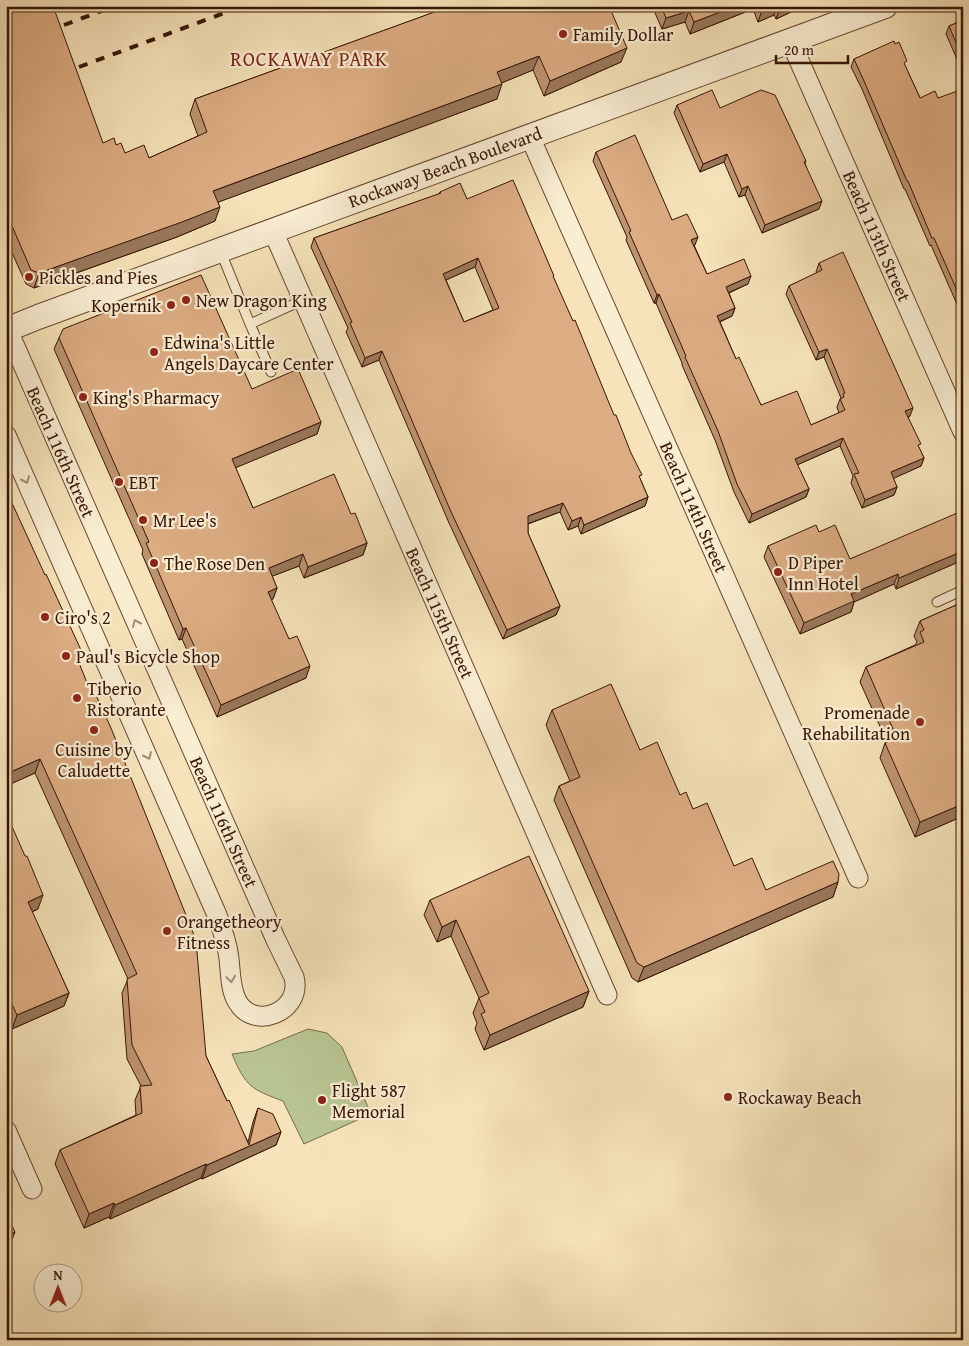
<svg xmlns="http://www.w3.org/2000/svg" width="969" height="1346" font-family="'Gentium Book Plus',serif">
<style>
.park{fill:#b8c492;stroke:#786c4c}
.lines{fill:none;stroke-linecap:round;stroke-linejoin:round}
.service-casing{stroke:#674833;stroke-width:11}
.minor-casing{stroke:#674833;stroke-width:21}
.tertiary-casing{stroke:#674833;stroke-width:26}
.service{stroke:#f9edd2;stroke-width:9}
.minor{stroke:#f9edd2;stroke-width:19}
.tertiary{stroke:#f9edd2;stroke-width:24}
.rail{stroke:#371506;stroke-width:4;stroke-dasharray:9 9;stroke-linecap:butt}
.wall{fill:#bd9470;stroke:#371506;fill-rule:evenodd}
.shaded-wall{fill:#9a785b;stroke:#371506}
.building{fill:#dcac82;stroke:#371506;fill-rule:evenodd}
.oneway{stroke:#a28c76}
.poi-dot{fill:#8f2418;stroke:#f9edd2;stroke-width:2}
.labels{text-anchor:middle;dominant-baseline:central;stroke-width:4.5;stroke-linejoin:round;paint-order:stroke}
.poi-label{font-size:18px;fill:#371506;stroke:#f9edd2;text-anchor:start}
.street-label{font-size:18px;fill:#371506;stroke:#f9edd2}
.quarter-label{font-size:20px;letter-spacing:1px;fill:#7a1f14;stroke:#f9edd2}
</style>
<rect width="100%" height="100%" fill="#f6e3b9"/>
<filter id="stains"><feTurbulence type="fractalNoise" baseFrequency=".004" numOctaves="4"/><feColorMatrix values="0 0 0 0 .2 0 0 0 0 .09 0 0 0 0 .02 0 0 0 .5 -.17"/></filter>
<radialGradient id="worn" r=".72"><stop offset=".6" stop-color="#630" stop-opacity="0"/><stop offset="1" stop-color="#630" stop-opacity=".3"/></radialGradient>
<path class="park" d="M 308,1029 L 327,1033 L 342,1047 L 371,1114 L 304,1144 L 283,1101 C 251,1089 246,1087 232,1054 L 254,1051 Z"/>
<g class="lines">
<g class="service-casing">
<path id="service" d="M 220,250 L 250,324 L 303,300
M 250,324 L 271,372
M 937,602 L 963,590"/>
</g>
<g class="minor-casing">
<path id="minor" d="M 790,40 L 963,432
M 530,137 L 858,878
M 273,231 L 607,995
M 6,326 L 276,940 L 294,977 C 303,1011 254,1032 237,1001 C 229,987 231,967 228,952 C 226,939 221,927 217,915 L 6,435
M 6,1130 L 32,1189"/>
</g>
<g class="tertiary-casing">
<path id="tertiary" d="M 6,330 L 38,317 L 885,6"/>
</g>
<use href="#service" class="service"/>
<use href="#minor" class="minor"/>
<use href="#tertiary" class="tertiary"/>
<path class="rail" d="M 64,25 L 115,6
M 79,67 L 243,6"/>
</g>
<path class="wall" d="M 6,6 L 103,143 L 116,145 L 125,153 L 149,158 L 198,136 L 190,114 L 195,99 L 446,8 L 447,6 L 609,6 L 621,62 L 544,96 L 533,70 L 501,83 L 497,99 L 218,202 L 215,221 L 177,237 L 34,288 L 26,284 L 6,239 Z
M 652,6 L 804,6 L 776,19 L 774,15 L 758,22 L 753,9 L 690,34 L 685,22 L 662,29 Z
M 963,20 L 963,73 L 946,34 L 949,26 Z
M 895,44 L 920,98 L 938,98 L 963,143 L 963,318 L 931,245 L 930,246 L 905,189 L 904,189 L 862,89 L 851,67 L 854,59 Z
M 677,105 L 720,108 L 806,161 L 805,163 L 819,209 L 762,233 L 745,195 L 739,197 L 724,162 L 700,172 L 674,113 Z
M 596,152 L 672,220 L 695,245 L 694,245 L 707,274 L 748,284 L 729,293 L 735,308 L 732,316 L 720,322 L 736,359 L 761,405 L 811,425 L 839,413 L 837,407 L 840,399 L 841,398 L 824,357 L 816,360 L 786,294 L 789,286 L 817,273 L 816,272 L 819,263 L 910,416 L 908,417 L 919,448 L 924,458 L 921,466 L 893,478 L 897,487 L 894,495 L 862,508 L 851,483 L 853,476 L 840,446 L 797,465 L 809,489 L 806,497 L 749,523 L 734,492 L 715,440 L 682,365 L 682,363 L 656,303 L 654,303 L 626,240 L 627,237 L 593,161 Z
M 440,192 L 467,199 L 553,278 L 648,497 L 645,506 L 581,534 L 578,526 L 568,530 L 560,512 L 528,524 L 528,533 L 560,606 L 556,615 L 503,639 L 449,523 L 379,360 L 362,367 L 346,332 L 348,328 L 311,247 L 314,238 L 439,194 ZM 475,267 L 493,310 L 464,322 L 446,280 Z
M 59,338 L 252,389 L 321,422 L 317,434 L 235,467 L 253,508 L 351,514 L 367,543 L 363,555 L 304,578 L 299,566 L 272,576 L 277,588 L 273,599 L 271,600 L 306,678 L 217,717 L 182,639 L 179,640 L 142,554 L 143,550 L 54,349 Z
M 6,490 L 78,660 L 206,1056 L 227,1101 L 248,1142 L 253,1122 L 258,1108 L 281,1132 L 276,1145 L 202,1179 L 201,1178 L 110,1219 L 109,1217 L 84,1228 L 55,1164 L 60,1150 L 136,1115 L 135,1100 L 141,1086 L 127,1059 L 122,993 L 128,979 L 35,773 L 6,786 Z
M 963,514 L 963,560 L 896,589 L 894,584 L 854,602 L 851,612 L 800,634 L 764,557 L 768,546 L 819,532 L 850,559 Z
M 963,602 L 963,816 L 915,837 L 880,758 L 885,743 L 887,742 L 860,682 L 866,667 L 915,645 L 917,642 L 914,636 L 920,621 Z
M 552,710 L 640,750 L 680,795 L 693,809 L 734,866 L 766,890 L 838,882 L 833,897 L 638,982 L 632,978 L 554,800 L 559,786 L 570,781 L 546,725 Z
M 6,813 L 38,909 L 32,912 L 69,993 L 64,1006 L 12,1029 L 6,1017 Z
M 430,900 L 589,991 L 583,1007 L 484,1050 L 475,1029 L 477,1023 L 473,1013 L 479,998 L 451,936 L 437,942 L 424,915 Z"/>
<path class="shaded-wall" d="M 736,6 L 754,6 L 753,9 L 690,34 L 694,22 Z
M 772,6 L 777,6 L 774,15 L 758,22 L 762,10 Z
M 783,6 L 804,6 L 776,19 L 780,8 Z
M 689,11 L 685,22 L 662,29 L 666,18 Z
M 627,48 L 621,62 L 544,96 L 550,81 Z
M 539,56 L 533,70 L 492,87 L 497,72 Z
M 502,84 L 497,99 L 208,206 L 213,191 Z
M 963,131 L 963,138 L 956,141 L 958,133 Z
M 727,154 L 724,162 L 700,172 L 703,164 Z
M 748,186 L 745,195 L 739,197 L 742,189 Z
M 822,201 L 819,209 L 762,233 L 765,225 Z
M 220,207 L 215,221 L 177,237 L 34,288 L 39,273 Z
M 698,237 L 695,245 L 688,248 L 691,240 Z
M 478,258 L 475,267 L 439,283 L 443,274 Z
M 751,276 L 748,284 L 723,295 L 726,287 Z
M 659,294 L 656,303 L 654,303 L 657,295 Z
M 735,308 L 732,316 L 714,324 L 717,316 Z
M 827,349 L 824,357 L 816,360 L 819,352 Z
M 382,351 L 379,360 L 362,367 L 365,358 Z
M 913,408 L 910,416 L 902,419 L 905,411 Z
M 321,422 L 317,434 L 228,471 L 232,459 Z
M 843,438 L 840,446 L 792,467 L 795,459 Z
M 924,458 L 921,466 L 888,481 L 891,472 Z
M 897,487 L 894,495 L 862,508 L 865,500 Z
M 809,489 L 806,497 L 749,523 L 752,514 Z
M 648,497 L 645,506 L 581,534 L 584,525 Z
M 563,503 L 560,512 L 524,525 L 528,516 Z
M 581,517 L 578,526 L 568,530 L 572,521 Z
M 367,543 L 363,555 L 304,578 L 308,567 Z
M 963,551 L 963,560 L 896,589 L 899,578 Z
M 303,554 L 299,566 L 265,579 L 269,568 Z
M 898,574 L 894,584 L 854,602 L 851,612 L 800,634 L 804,623 L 851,594 Z
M 277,588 L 273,599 L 264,603 L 268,592 Z
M 560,606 L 556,615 L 503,639 L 507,630 Z
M 186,628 L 182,639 L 179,640 L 183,629 Z
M 81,650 L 76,664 L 75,653 Z
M 310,666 L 306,678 L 217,717 L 221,705 Z
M 40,759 L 35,773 L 6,786 L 6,774 Z
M 963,804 L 963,816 L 915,837 L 920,822 Z
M 838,882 L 833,897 L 638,982 L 644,967 Z
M 43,895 L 38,909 L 22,916 L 28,902 Z
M 456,920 L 451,936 L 437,942 L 442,927 Z
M 589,991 L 583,1007 L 484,1050 L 490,1035 Z
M 69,993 L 64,1006 L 12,1029 L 17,1015 Z
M 281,1132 L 276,1145 L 202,1179 L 207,1165 Z
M 206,1164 L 201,1178 L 110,1219 L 115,1205 Z
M 114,1203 L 109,1217 L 84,1228 L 89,1214 Z
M 15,1232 L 9,1247 L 6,1249 L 6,1236 Z"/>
<path class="building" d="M 6,6 L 53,6 L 103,143 L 114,138 L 116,145 L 121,143 L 125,153 L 144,145 L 149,158 L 207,132 L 195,99 L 451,6 L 609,6 L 627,48 L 550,81 L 539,56 L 497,72 L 502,84 L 213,191 L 220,207 L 182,222 L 39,273 L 31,270 L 6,212 Z
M 661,6 L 736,6 L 694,22 L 689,11 L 666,18 Z
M 761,6 L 772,6 L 762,10 Z
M 963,20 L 963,59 L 949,26 Z
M 894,41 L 895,44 L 899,42 L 907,61 L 904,63 L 920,98 L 935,91 L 938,98 L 963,89 L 963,131 L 958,133 L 963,143 L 963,304 L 934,238 L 932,238 L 908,181 L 907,181 L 864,81 L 854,59 Z
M 712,90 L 720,108 L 761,90 L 775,95 L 806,161 L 804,162 L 822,201 L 765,225 L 748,186 L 742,189 L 727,154 L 703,164 L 677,105 Z
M 635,135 L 672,220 L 687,214 L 690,220 L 698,237 L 691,240 L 707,274 L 744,259 L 751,276 L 726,287 L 735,308 L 717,316 L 736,359 L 739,357 L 761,405 L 797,391 L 811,425 L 845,410 L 840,399 L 844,397 L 843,394 L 845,393 L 827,349 L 819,352 L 789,286 L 822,270 L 819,263 L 843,252 L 913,408 L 905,411 L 921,444 L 918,445 L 924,458 L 891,472 L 897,487 L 865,500 L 854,474 L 859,473 L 843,438 L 795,459 L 809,489 L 752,514 L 737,484 L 718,431 L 685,357 L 686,356 L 659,294 L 657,295 L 629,232 L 631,231 L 596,152 Z
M 513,180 L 554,276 L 553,276 L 573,321 L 575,320 L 614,415 L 616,415 L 631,453 L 642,475 L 639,476 L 648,497 L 584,525 L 581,517 L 572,521 L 563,503 L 528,516 L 528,533 L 560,606 L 507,630 L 452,514 L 382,351 L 365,358 L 350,323 L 352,322 L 314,238 L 441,193 L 440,192 L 460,183 L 467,199 ZM 478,258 L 499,308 L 464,322 L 443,274 Z
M 201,275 L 252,389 L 298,369 L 321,422 L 232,459 L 253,508 L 334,474 L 351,514 L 355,513 L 367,543 L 308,567 L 303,554 L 269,568 L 277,588 L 268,592 L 289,639 L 297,636 L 310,666 L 221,705 L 186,628 L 183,629 L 146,543 L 149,542 L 59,338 L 63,329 Z
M 6,490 L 45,575 L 46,574 L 81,650 L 75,653 L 92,695 L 95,693 L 111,728 L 196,940 L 206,1056 L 227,1101 L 229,1100 L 249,1145 L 258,1108 L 273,1114 L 281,1132 L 207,1165 L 206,1164 L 115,1205 L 114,1203 L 89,1214 L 60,1150 L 142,1113 L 140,1086 L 152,1085 L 132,1045 L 127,979 L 137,974 L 40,759 L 6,774 Z
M 962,511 L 963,514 L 963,551 L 899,578 L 898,574 L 851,594 L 854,601 L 804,623 L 768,546 L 816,525 L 819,532 L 835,525 L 850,559 Z
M 963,602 L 963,804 L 920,822 L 885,743 L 897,738 L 866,667 L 924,642 L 920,632 L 924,630 L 920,621 Z
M 611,684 L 640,750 L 657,742 L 680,795 L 686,792 L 693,809 L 707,803 L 734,866 L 752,858 L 766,890 L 833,861 L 839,874 L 838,882 L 644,967 L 637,963 L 559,786 L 580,777 L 552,710 Z
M 6,813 L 25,856 L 27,856 L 43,895 L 28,902 L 69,993 L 17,1015 L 6,992 Z
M 529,856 L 589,991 L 490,1035 L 481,1014 L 485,1012 L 479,998 L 489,993 L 456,920 L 442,927 L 430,900 Z
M 6,1213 L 15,1232 L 6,1236 Z"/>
<defs><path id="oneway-chevron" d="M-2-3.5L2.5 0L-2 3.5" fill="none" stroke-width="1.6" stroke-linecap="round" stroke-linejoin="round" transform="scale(1.25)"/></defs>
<g class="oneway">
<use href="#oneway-chevron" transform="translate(26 480) rotate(66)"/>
<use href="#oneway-chevron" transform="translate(136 623) rotate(-114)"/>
<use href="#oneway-chevron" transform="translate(148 756) rotate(66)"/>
<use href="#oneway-chevron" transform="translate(231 979) rotate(82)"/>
</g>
<g class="poi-dot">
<circle cx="563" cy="34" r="5"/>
<circle cx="29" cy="277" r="5"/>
<circle cx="186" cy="300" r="5"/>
<circle cx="171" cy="305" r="5"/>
<circle cx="154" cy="352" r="5"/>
<circle cx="83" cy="397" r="5"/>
<circle cx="119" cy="482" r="5"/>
<circle cx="143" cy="520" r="5"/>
<circle cx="154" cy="563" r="5"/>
<circle cx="778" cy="572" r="5"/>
<circle cx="45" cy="617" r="5"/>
<circle cx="66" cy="656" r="5"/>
<circle cx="77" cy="698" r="5"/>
<circle cx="920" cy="722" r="5"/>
<circle cx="94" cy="730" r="5"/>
<circle cx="167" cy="931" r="5"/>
<circle cx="728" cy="1097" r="5"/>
<circle cx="322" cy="1100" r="5"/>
</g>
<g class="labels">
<g class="poi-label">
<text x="573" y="34">Family Dollar</text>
<text x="39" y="277">Pickles and Pies</text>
<text x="196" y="300">New Dragon King</text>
<text x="161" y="305" text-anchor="end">Kopernik</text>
<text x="164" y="342">Edwina's Little<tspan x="164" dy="21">Angels Daycare Center</tspan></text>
<text x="93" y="397">King's Pharmacy</text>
<text x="129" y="482">EBT</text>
<text x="153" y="520">Mr Lee's</text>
<text x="788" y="562">D Piper<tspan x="788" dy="21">Inn Hotel</tspan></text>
<text x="164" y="563">The Rose Den</text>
<text x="55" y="617">Ciro's 2</text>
<text x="76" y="656">Paul's Bicycle Shop</text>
<text x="87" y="688">Tiberio<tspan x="87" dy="21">Ristorante</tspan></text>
<text x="910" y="712" text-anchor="end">Promenade<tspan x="910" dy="21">Rehabilitation</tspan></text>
<text x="94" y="749" text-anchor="middle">Cuisine by<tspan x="94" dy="21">Caludette</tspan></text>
<text x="177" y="921">Orangetheory<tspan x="177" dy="21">Fitness</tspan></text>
<text x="332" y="1090">Flight 587<tspan x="332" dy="21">Memorial</tspan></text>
<text x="738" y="1097">Rockaway Beach</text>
</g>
<g class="street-label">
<text transform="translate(445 167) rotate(-20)">Rockaway Beach Boulevard</text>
<text transform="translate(877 236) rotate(66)">Beach 113th Street</text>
<text transform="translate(61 452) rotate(66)">Beach 116th Street</text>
<text transform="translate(694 507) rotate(66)">Beach 114th Street</text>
<text transform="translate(440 613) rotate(66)">Beach 115th Street</text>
<text transform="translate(224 822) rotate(66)">Beach 116th Street</text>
</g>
<g class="quarter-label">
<text x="309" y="58">ROCKAWAY PARK</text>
</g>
</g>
<rect width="969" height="1346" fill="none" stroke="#f6e3b9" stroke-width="25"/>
<rect x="8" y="8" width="954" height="1331" fill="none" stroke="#371506" stroke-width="2.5"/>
<rect x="12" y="12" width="944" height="1321" fill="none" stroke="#371506"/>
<g transform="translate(58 1288)"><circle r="24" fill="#f9edd2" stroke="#ab9780"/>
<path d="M0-4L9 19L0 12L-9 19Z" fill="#8f2418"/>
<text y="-8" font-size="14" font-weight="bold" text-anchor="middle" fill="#371506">N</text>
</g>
<path d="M776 55v8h72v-8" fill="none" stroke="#371506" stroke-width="2.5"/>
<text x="784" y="55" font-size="15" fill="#371506" stroke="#f9edd2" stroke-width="4" paint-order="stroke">20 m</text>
<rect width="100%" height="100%" filter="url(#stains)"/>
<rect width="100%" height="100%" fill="url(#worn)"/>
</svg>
